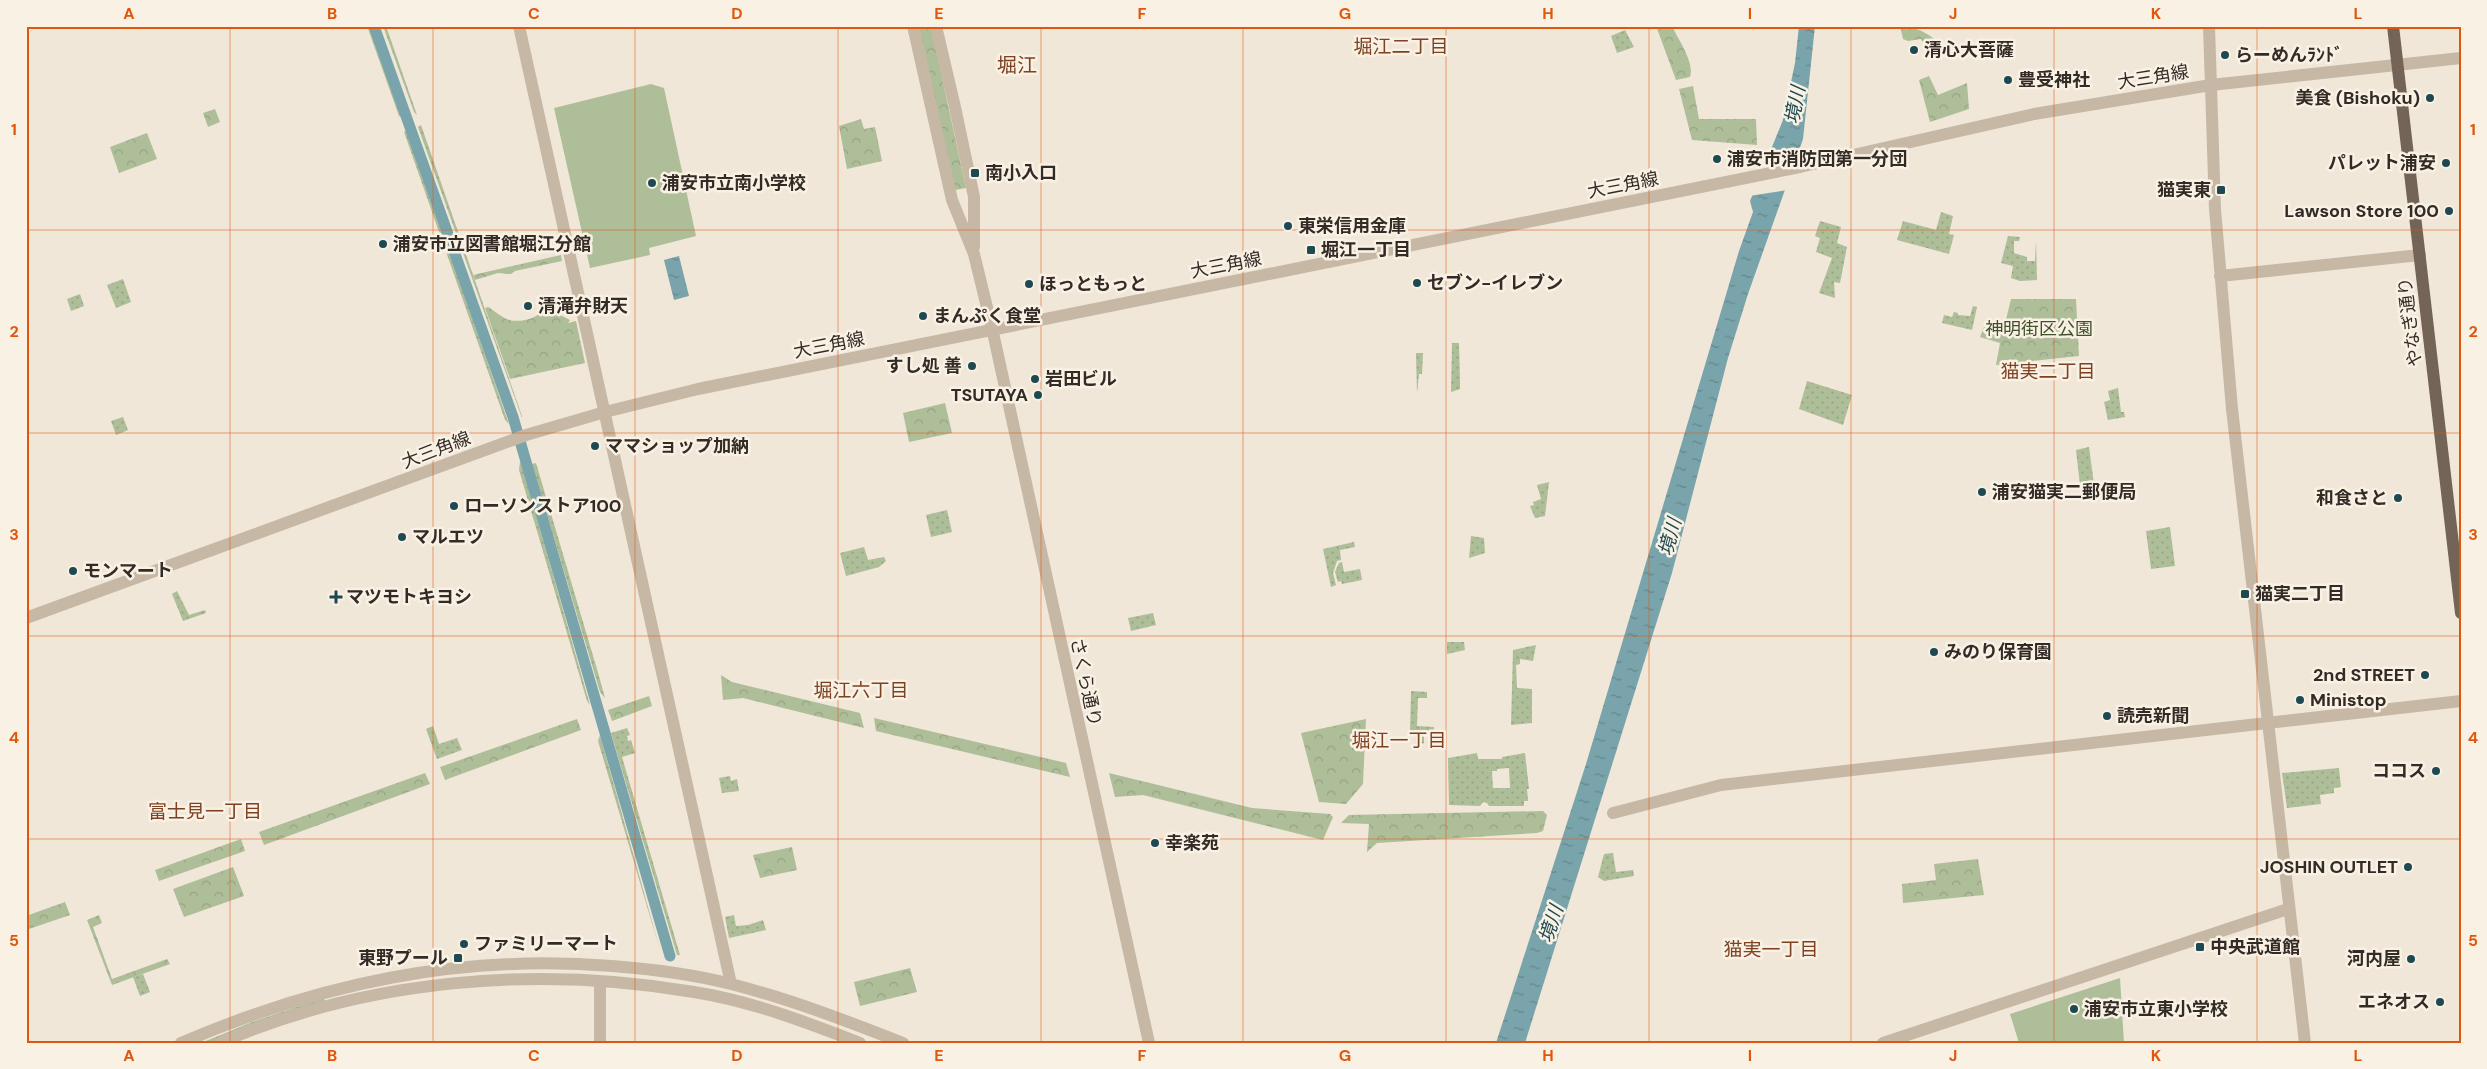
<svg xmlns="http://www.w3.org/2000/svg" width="2487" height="1069" font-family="'DM Sans','Noto Sans JP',sans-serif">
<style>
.grass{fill:url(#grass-dots);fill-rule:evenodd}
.forest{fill:url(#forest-crowns)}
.pitch{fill:#aebe99}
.water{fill:url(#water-ripples)}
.pier{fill:#f0e7d8}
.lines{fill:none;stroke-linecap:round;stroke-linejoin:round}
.canal{stroke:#79a4ab;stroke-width:11}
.minor{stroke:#c7b8a5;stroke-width:12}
.major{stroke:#746457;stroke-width:12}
.grid{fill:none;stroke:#df570d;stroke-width:1;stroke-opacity:0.55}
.poi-dot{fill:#1e4952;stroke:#f8f1e4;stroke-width:2}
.labels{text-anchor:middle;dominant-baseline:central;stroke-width:5;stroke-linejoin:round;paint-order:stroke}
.poi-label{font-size:18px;font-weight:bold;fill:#332b26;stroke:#f8f1e4;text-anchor:start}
.street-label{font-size:18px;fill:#332b26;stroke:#f8f1e4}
.park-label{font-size:18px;fill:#3f502b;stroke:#f8f1e4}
.neighbourhood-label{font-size:19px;fill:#7e4223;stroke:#f8f1e4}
.water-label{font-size:19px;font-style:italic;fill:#1e4952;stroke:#f8f1e4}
.quarter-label{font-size:20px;fill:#7e4223;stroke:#f8f1e4}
.neatline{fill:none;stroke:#df570d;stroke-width:2}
.grid-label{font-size:16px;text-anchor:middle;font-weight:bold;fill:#df570d}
</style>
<defs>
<pattern id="grass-dots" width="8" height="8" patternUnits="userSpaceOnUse" patternTransform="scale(1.25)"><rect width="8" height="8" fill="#aebe99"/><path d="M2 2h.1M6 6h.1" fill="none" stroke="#96a384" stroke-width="1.8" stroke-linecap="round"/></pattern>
<pattern id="forest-crowns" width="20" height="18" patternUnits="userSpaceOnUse" patternTransform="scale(1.25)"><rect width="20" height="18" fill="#aebe99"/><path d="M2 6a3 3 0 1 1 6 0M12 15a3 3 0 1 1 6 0" fill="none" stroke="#96a384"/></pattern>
<pattern id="water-ripples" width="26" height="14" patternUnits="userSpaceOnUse" patternTransform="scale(1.25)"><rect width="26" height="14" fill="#79a4ab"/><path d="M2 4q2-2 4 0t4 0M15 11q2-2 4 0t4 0" fill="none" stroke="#64868b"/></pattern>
</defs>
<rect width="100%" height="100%" fill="#f0e7d8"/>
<path class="grass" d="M 367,26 L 370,26 L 403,118 L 399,116 Z
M 383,26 L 386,26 L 417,115 L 414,112 Z
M 1625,30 L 1634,47 L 1617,53 L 1611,36 Z
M 421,125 L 522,416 L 522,418 L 418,127 Z
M 407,130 L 509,424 L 505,420 L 404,132 Z
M 1941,212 L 1953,216 L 1949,234 L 1954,235 L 1949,254 L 1897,240 L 1903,221 L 1936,230 Z
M 1820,221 L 1841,227 L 1837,243 L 1847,247 L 1840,283 L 1834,282 L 1835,298 L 1819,293 L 1832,258 L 1816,252 L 1820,238 L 1815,236 Z
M 2008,236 L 2020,237 L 2019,241 L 2014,241 L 2014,253 L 2027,257 L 2027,261 L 2035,261 L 2036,240 L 2037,280 L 2020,281 L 2011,278 L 2013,266 L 2001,263 Z
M 123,279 L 131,302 L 116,308 L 107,285 Z
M 80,294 L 84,306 L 71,311 L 67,299 Z
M 1973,306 L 1977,307 L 1972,330 L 1942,323 L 1944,315 L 1952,317 L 1954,312 L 1958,313 L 1958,315 L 1970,316 Z
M 1452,343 L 1459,343 L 1460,383 L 1460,389 L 1451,392 Z
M 1416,353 L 1423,353 L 1422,374 L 1419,374 L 1417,393 Z
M 1807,381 L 1852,395 L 1843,425 L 1799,409 Z
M 2118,388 L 2121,412 L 2124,412 L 2125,417 L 2108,420 L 2104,402 L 2110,400 L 2108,391 Z
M 123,417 L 128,430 L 116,435 L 111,421 Z
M 2089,447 L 2094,484 L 2080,485 L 2076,450 Z
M 520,462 L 521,462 L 590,705 L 587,701 L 519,470 Z
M 536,463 L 599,676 L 605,698 L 600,692 L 532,464 Z
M 1549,482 L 1545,516 L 1535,518 L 1530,506 L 1534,505 L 1533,502 L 1541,499 L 1537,485 Z
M 947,510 L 952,532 L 931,537 L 926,515 Z
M 2170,527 L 2175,566 L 2151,569 L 2146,531 Z
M 1471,536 L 1484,538 L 1485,553 L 1469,558 Z
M 1354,542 L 1355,547 L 1340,550 L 1341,560 L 1337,561 L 1333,573 L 1336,585 L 1331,587 L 1323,549 Z
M 864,547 L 868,560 L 884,557 L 886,561 L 879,567 L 846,576 L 840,553 Z
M 1342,562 L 1344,572 L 1360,569 L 1362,580 L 1342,584 L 1341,581 L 1338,582 L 1335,572 L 1339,563 Z
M 177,591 L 189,615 L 205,610 L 206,613 L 183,621 L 172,594 Z
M 1153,613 L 1156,625 L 1131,631 L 1128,618 Z
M 1447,642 L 1464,642 L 1465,650 L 1447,654 Z
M 1536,645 L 1533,661 L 1520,659 L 1520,664 L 1516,665 L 1517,688 L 1532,689 L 1532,723 L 1511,725 L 1513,650 Z
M 1411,691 L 1427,692 L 1427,698 L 1418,698 L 1417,726 L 1434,727 L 1434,736 L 1424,736 L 1424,743 L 1415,746 L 1415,735 L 1410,734 Z
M 433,726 L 439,744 L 457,738 L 462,750 L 437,759 L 426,729 Z
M 627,728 L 630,735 L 627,736 L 628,741 L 631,740 L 635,753 L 622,757 L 680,955 L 677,955 L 611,733 Z
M 600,735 L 660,950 L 598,741 Z
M 1477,753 L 1478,759 L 1502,759 L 1502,757 L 1525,753 L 1529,789 L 1527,789 L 1528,801 L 1524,801 L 1524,806 L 1489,806 L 1487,803 L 1483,802 L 1480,806 L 1449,805 L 1448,758 ZM 1509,768 L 1510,788 L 1493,788 L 1492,771 L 1497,771 L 1497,769 Z
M 2339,768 L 2341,787 L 2334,788 L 2334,793 L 2320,795 L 2321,804 L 2287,808 L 2282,773 Z
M 730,776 L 731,781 L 737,779 L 739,791 L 722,793 L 719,778 Z
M 1613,853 L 1616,872 L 1633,870 L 1634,876 L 1604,881 L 1598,877 L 1604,854 Z
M 734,915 L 736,926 L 748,925 L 763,920 L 766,930 L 729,938 L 725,917 Z
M 143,974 L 150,992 L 140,996 L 133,977 Z
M 324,998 L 325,1002 L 252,1026 L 211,1043 L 201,1043 L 252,1022 Z"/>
<path class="forest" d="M 918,26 L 931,26 L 966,188 L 955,190 Z
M 1656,26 L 1672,26 C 1678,39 1695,63 1690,77 L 1676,80 Z
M 1900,26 C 1919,26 1933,37 1948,50 L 1933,56 L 1921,39 L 1908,41 L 1903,39 Z
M 1929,76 L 1938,95 L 1967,83 L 1969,109 L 1930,122 L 1919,80 Z
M 1693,86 L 1699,119 L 1756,119 L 1757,145 L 1692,140 L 1679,89 Z
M 215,109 L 220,122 L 208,127 L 203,113 Z
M 861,119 L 864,129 L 875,127 L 882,161 L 847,169 L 839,126 Z
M 147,133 L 157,159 L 119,173 L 110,147 Z
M 561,255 L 562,261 L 515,271 L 511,274 L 498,273 L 475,280 L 473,275 Z
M 2011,299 L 2076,299 L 2079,356 L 1996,365 L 2000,343 L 1980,337 L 1984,327 L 2003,332 Z
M 488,307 C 494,310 502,318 509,320 C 522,323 538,318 546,308 L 554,307 L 560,315 L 570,320 L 568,323 L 576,321 L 585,363 L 510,379 L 485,308 Z
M 945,403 L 952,433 L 909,442 L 903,413 Z
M 721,675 L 732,682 L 860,713 L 864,728 L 743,698 L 723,700 Z
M 649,696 L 652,706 L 612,721 L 608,710 Z
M 874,718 L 1066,763 L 1070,777 L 876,731 Z
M 577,719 L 581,730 L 445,780 L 440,767 Z
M 1366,719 L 1363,784 L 1346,804 L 1319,802 L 1301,733 Z
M 425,773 L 430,784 L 264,845 L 259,832 Z
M 1109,773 L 1252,808 L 1330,814 L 1333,817 L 1323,840 L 1143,795 L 1115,797 Z
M 1543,811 L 1547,815 L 1543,831 L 1537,833 L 1377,843 L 1367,852 L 1369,824 L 1341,823 L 1349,815 Z
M 241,839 L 245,851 L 159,881 L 155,870 Z
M 792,847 L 797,870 L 760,878 L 753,855 Z
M 1978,859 L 1984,895 L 1903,903 L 1902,884 L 1936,880 L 1934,864 Z
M 233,867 L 244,896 L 184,917 L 173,889 Z
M 65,902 L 70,915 L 26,930 L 26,916 Z
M 99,915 L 102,923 L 93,927 L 112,979 L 167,959 L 170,964 L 112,985 L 87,920 Z
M 910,968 L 917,992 L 860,1006 L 854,982 Z"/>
<path class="pitch" d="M 651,84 L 664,88 L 696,236 L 649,248 L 650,255 L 590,268 L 554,108 Z
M 2120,978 L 2124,1043 L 2019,1043 L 2010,1014 Z"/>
<path class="water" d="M 1799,26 L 1815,26 L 1803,139 L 1748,294 L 1728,358 L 1672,573 L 1525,1043 L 1496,1043 L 1586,764 L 1739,251 L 1753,212 L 1750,201 L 1783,120 L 1795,63 Z
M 679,256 L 689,296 L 674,300 L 664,260 Z"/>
<path class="pier" d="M 1802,149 L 1788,190 L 1749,196 L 1765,157 Z"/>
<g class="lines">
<path class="canal" d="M 374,26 L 513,417 L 670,956"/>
<path class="minor" d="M 519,26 L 731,984
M 913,26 L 952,200 L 974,254 L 992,328 L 1149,1043
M 936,26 L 955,107 L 974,197 L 974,247
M 2209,26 L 2215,209 L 2232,409 L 2305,1043
M 2220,276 L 2420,255
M 26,618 L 526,435 L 605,412 L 698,389 L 1800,167 L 2034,114 L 2211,85 L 2461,58
M 1613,813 L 1721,785 L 2461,701
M 600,982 L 600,1043
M 181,1043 C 321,983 460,954 612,966 C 651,969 692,974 731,984 C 790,999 847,1021 903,1043
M 220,1043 C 366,979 538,965 694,992 C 751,1001 806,1022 860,1043
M 1883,1043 L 2288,909"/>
<path class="major" d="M 2393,26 L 2461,613"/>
</g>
<path class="grid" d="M 230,26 L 230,1043M 433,26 L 433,1043M 635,26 L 635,1043M 838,26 L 838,1043M 1041,26 L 1041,1043M 1243,26 L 1243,1043M 1446,26 L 1446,1043M 1649,26 L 1649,1043M 1851,26 L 1851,1043M 2054,26 L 2054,1043M 2257,26 L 2257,1043M 26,230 L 2461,230M 26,433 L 2461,433M 26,636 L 2461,636M 26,839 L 2461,839"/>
<g class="poi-dot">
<circle cx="1914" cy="50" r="5"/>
<circle cx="2225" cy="55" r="5"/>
<circle cx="2008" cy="80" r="5"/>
<circle cx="2430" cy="98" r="5"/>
<circle cx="1717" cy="159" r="5"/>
<circle cx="2446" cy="163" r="5"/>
<rect x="970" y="168" width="10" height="10" rx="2.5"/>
<circle cx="652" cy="183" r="5"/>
<rect x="2216" y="185" width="10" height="10" rx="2.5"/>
<circle cx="2449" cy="211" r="5"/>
<circle cx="1288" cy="226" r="5"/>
<circle cx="383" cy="244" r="5"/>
<rect x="1306" y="245" width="10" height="10" rx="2.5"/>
<circle cx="1417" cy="283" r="5"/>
<circle cx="1029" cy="284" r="5"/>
<circle cx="528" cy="306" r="5"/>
<circle cx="923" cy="316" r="5"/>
<circle cx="972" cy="366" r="5"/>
<circle cx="1035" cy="379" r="5"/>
<circle cx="1038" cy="395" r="5"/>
<circle cx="595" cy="446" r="5"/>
<circle cx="1982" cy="492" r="5"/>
<circle cx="2398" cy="498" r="5"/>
<circle cx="454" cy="506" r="5"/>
<circle cx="402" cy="537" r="5"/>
<circle cx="73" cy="571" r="5"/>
<rect x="2240" y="589" width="10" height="10" rx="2.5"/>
<path d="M333.5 589.5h5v5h5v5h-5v5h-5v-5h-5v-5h5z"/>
<circle cx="1934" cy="652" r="5"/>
<circle cx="2425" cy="675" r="5"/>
<circle cx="2300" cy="700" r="5"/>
<circle cx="2107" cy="716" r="5"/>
<circle cx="2436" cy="771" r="5"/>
<circle cx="1155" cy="843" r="5"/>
<circle cx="2408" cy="867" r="5"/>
<circle cx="464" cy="944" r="5"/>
<rect x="2195" y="942" width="10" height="10" rx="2.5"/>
<rect x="453" y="953" width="10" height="10" rx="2.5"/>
<circle cx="2411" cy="959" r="5"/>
<circle cx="2440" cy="1002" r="5"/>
<circle cx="2074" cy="1009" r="5"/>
</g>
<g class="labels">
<g class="poi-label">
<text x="1924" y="50">清心大菩薩</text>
<text x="2235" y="55">らーめんﾗﾝﾄﾞ</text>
<text x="2018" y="80">豊受神社</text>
<text x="2420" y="98" text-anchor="end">美食 (Bishoku)</text>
<text x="1727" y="159">浦安市消防団第一分団</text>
<text x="2436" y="163" text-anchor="end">パレット浦安</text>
<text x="985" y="173">南小入口</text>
<text x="662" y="183">浦安市立南小学校</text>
<text x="2211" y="190" text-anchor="end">猫実東</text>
<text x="2439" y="211" text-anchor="end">Lawson Store 100</text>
<text x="1298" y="226">東栄信用金庫</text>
<text x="393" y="244">浦安市立図書館堀江分館</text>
<text x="1321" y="250">堀江一丁目</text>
<text x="1427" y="283">セブン-イレブン</text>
<text x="1039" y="284">ほっともっと</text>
<text x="538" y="306">清滝弁財天</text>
<text x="933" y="316">まんぷく食堂</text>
<text x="962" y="366" text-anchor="end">すし処 善</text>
<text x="1045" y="379">岩田ビル</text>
<text x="1028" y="395" text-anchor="end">TSUTAYA</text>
<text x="605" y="446">ママショップ加納</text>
<text x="1992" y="492">浦安猫実二郵便局</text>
<text x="2388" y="498" text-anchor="end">和食さと</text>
<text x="464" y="506">ローソンストア100</text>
<text x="412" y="537">マルエツ</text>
<text x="83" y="571">モンマート</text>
<text x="2255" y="594">猫実二丁目</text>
<text x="346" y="597">マツモトキヨシ</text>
<text x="1944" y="652">みのり保育園</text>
<text x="2415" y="675" text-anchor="end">2nd STREET</text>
<text x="2310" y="700">Ministop</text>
<text x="2117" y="716">読売新聞</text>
<text x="2426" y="771" text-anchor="end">ココス</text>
<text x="1165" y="843">幸楽苑</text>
<text x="2398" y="867" text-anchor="end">JOSHIN OUTLET</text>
<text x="474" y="944">ファミリーマート</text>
<text x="2210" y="947">中央武道館</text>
<text x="448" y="958" text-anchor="end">東野プール</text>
<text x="2401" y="959" text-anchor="end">河内屋</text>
<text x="2430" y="1002" text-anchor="end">エネオス</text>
<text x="2084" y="1009">浦安市立東小学校</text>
</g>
<g class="street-label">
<text transform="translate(2153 77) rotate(-9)">大三角線</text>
<text transform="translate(1623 185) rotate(-11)">大三角線</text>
<text transform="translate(1226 265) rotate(-11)">大三角線</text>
<text transform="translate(2410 322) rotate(-97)">やなぎ通り</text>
<text transform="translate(829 345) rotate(-11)">大三角線</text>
<text transform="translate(436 450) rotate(-21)">大三角線</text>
<text transform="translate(1086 682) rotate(78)">さくら通り</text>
</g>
<g class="park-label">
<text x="2039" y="329">神明街区公園</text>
</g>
<g class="neighbourhood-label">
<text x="1401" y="46">堀江二丁目</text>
<text x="2048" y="371">猫実二丁目</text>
<text x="861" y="690">堀江六丁目</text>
<text x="1399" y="740">堀江一丁目</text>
<text x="205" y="811">富士見一丁目</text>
<text x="1771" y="949">猫実一丁目</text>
</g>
<g class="water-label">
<text transform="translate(1795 105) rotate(-80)">境川</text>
<text transform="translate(1670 537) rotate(-75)">境川</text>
<text transform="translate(1551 924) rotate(-72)">境川</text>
</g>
<g class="quarter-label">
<text x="1017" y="65">堀江</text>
</g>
</g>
<rect width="2487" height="1069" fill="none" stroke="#f8f1e4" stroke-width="55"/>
<rect x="28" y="28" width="2432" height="1014" class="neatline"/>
<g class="grid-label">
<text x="129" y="19">A</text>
<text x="332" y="19">B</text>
<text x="534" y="19">C</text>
<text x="737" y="19">D</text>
<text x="939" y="19">E</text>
<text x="1142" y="19">F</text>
<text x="1345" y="19">G</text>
<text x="1548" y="19">H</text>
<text x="1750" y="19">I</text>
<text x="1953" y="19">J</text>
<text x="2156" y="19">K</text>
<text x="2358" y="19">L</text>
<text x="14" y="135">1</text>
<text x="2473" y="135">1</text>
<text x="14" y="337">2</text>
<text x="2473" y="337">2</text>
<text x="14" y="540">3</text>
<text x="2473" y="540">3</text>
<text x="14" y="743">4</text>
<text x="2473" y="743">4</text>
<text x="14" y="946">5</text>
<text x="2473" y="946">5</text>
<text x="129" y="1061">A</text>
<text x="332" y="1061">B</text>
<text x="534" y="1061">C</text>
<text x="737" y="1061">D</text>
<text x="939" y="1061">E</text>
<text x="1142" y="1061">F</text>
<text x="1345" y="1061">G</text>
<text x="1548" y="1061">H</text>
<text x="1750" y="1061">I</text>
<text x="1953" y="1061">J</text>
<text x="2156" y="1061">K</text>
<text x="2358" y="1061">L</text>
</g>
</svg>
